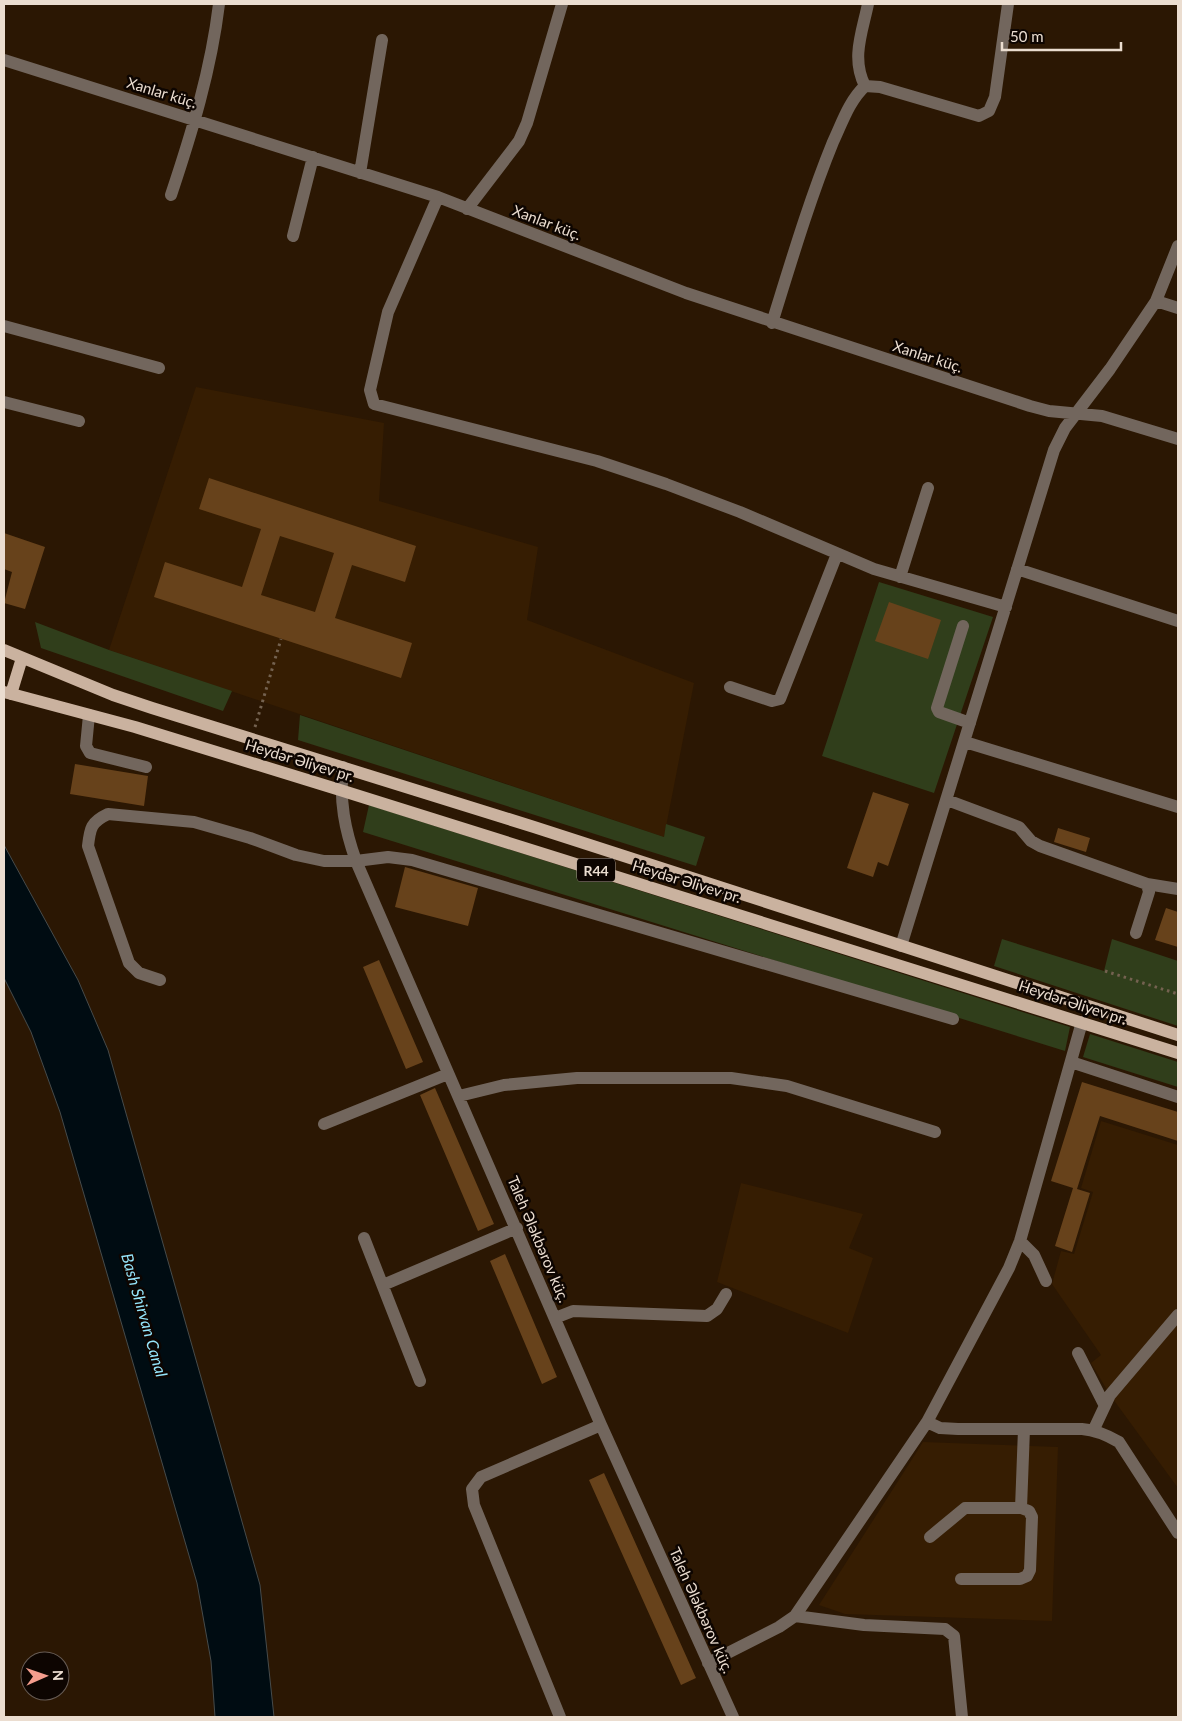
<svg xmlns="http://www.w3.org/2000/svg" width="1182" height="1721" font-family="Lato,sans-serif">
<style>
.built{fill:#361d02}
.green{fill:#303e1b}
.water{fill:#000c12;stroke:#464b4b}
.building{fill:#67421b;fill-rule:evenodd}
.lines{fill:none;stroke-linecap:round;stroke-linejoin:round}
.path{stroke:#746250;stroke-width:3;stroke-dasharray:2.5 4;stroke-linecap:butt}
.minor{stroke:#72665d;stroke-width:12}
.major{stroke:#cab29f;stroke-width:12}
.labels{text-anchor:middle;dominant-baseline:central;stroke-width:5;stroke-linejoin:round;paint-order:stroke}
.shield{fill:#0d0501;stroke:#a89c92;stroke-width:1}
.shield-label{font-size:14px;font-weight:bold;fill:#ebddd0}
.street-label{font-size:15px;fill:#ebddd0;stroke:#0d0501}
.water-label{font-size:16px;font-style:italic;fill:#95e5fb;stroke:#0d0501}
</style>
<rect width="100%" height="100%" fill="#2b1703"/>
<path class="built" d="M 196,387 L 384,423 L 379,501 L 538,547 L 527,620 L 694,683 L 664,837 L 109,650 Z
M 1101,1121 L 1178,1145 L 1178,1488 L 1110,1395 L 1091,1363 L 1101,1355 L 1052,1284 L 1061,1251 L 1074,1254 L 1093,1192 L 1081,1188 Z
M 741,1183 L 863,1214 L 849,1248 L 873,1258 L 848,1333 L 717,1282 Z
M 923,1442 L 1058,1447 L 1052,1621 L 845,1614 L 819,1605 Z"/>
<path class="green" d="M 879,582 L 993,617 L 934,793 L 822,756 Z
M 35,622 L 109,650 L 232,691 L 223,711 L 41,648 Z
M 300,715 L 664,837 L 666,824 L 705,837 L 696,866 L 298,740 Z
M 369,805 L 1070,1027 L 1065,1051 L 363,832 Z
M 1002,939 L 1104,971 L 1112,939 L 1178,961 L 1178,1026 L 994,966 Z
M 1090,1034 L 1178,1062 L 1178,1087 L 1083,1057 Z"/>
<path class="water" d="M 4,845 L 78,980 L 108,1050 L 260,1585 L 274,1717 L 215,1717 L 211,1661 L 197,1583 L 60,1112 L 31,1032 L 4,978 Z"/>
<path class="building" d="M 209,478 L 416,546 L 405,582 L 352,565 L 335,618 L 412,643 L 401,678 L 154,597 L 165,562 L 242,587 L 261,529 L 199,509 ZM 280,536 L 334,553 L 315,612 L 261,595 Z
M 4,533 L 45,547 L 25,609 L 4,603 L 12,572 L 4,569 Z
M 889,602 L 941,620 L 928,659 L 875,641 Z
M 75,764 L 148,776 L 144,806 L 70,794 Z
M 873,792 L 909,804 L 888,866 L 878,862 L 873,877 L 847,868 Z
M 1058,828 L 1090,838 L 1086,852 L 1054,842 Z
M 405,867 L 478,888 L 468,926 L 395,907 Z
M 1166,908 L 1178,912 L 1178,947 L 1155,940 Z
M 379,960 L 423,1062 L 406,1069 L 363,967 Z
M 1082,1082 L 1178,1112 L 1178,1141 L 1100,1116 L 1077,1189 L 1090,1193 L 1072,1252 L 1055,1246 L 1073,1188 L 1051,1181 Z
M 435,1088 L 494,1224 L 478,1231 L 420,1095 Z
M 505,1254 L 557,1377 L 542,1384 L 490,1261 Z
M 604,1473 L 696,1678 L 681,1685 L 589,1480 Z"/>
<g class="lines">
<path class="path" d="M 255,727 L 281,639
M 1105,971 L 1178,994"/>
<path class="minor" d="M 4,60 L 438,197 L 686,293 L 1030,406 L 1049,411 L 1102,416 L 1178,439
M 865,86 L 880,87 L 979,116 L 989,111 L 995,97 L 1008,4
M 360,173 L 382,40
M 171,195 C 192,132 211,70 219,4
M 438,197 L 388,312 L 370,390 L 374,404 L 597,461 L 666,484 L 740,512 L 874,569 L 1006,607
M 467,209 L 519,141 L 527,123 L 562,4
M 293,236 L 313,157
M 1156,301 L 1178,308
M 772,323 C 791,262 809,201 833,142 C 842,123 849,101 865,86 C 851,58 862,33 868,4
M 4,326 L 159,368
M 4,402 L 79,421
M 1017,569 L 1178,621
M 900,577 L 928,488
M 963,626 L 937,708 L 939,712 L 970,723
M 730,687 L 772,701 L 780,699 L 837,554
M 89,715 L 86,746 L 90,753 L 146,767
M 965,742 L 1178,807
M 343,767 C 339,801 345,830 356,861 L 601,1425 L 733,1717
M 947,800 L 1019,827 L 1031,841 L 1040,846 L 1147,884 L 1149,892 L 1136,933
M 1147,884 L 1178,889
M 901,946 L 1054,450 L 1065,428 L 1110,369 L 1156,301 L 1178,246
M 160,980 L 139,973 L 129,963 L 88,846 C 90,828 91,822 108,814 L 194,822 L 250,838 L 296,855 L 324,861 L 356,861 L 388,857 L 412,860 L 953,1019
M 1071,1062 L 1178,1097
M 459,1096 L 504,1085 L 577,1078 L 731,1078 L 787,1086 L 935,1132
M 324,1124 L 448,1074
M 364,1238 L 420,1381
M 1020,1241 L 1034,1255 L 1046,1281
M 383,1285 L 517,1228
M 555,1318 L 573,1311 L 707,1316 L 717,1309 L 726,1294
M 1078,1353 L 1105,1406
M 927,1422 L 1009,1268 L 1020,1241 L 1082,1022
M 1094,1429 L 1110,1395 L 1178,1315
M 930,1537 L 965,1508 L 1021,1508 L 1024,1429
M 961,1579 L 1020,1579 L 1027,1576 L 1030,1570 L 1032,1517 L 1029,1511 L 1021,1508
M 795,1616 L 864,1625 L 945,1629 L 954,1636 L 962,1717
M 708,1663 L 779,1627 L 795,1616 L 927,1422 L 940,1428 L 958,1429 L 1082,1429 C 1096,1430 1107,1435 1119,1442 L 1178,1533
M 560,1717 L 474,1505 L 472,1489 L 481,1477 L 601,1425"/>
<path class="major" d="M 4,650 L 113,695 L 152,708 L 534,827 L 1178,1035
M 4,692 L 135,727 L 340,790 L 1178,1053
M 11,694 L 22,658"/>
</g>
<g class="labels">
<rect class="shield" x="577" y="858.5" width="38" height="23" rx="4"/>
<g class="shield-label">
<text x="596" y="870">R44</text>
</g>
<g class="street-label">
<text transform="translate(162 92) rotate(17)">Xanlar küç.</text>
<text transform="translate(547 222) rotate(21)">Xanlar küç.</text>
<text transform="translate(928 356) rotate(18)">Xanlar küç.</text>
<text transform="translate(300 760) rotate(17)">Heydər Əliyev pr.</text>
<text transform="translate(687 881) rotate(17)">Heydər Əliyev pr.</text>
<text transform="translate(1073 1002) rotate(18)">Heydər Əliyev pr.</text>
<text transform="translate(539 1239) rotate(67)">Taleh Ələkbərov küç.</text>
<text transform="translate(702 1610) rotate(66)">Taleh Ələkbərov küç.</text>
</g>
<g class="water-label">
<text transform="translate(145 1315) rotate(74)">Bash Shirvan Canal</text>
</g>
</g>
<rect width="1182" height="1721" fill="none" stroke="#ebddd0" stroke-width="10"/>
<g transform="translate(45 1676) rotate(88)"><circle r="24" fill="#0d0501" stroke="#665b54"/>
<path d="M0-4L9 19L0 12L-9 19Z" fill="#f49d8d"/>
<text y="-8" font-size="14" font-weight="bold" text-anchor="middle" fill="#ebddd0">N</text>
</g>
<path d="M1002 42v8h119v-8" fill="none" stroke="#ebddd0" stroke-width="2.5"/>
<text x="1010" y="42" font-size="15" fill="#ebddd0" stroke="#0d0501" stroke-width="4" paint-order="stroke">50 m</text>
</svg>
